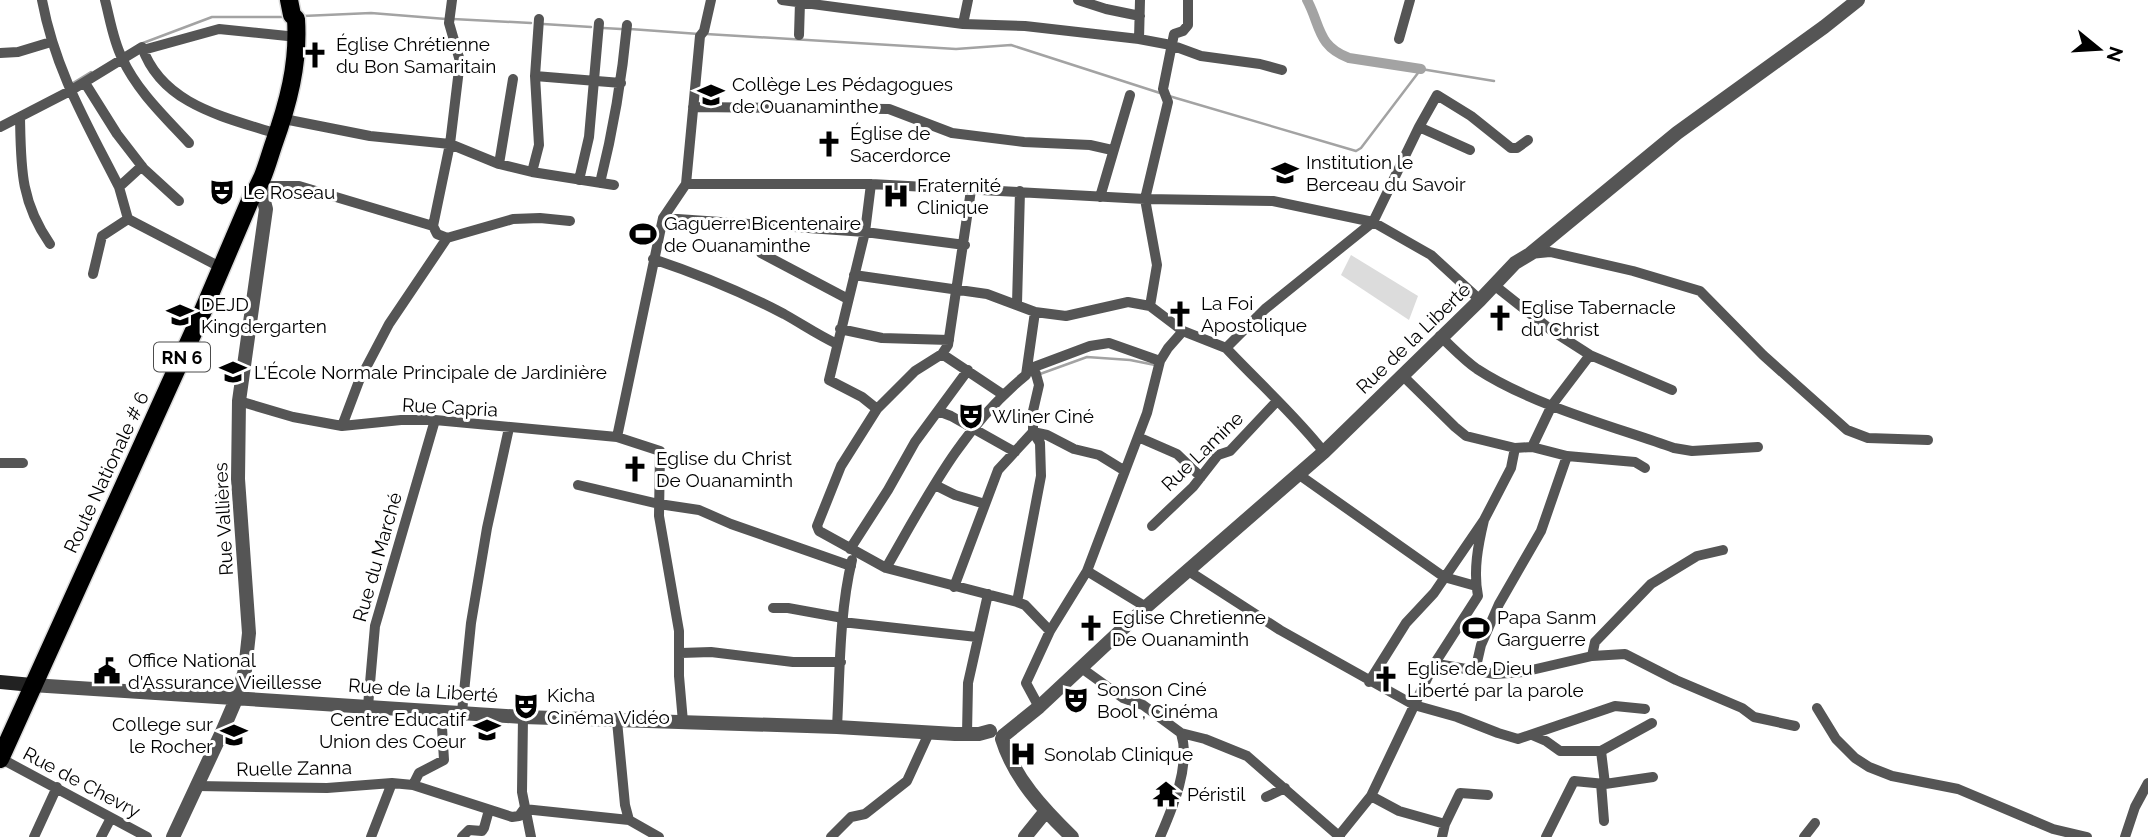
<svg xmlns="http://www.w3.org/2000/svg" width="2148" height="837" font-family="Raleway,sans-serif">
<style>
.green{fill:#dcdcdc}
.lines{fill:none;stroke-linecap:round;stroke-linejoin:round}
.stream{stroke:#a3a3a3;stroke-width:2.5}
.canal{stroke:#a3a3a3;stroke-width:10}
.primary-casing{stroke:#dbdbdb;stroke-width:21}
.minor{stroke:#555;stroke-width:10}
.tertiary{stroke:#555;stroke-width:14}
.secondary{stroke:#222;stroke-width:14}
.primary{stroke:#000;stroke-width:18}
.labels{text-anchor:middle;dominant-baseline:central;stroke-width:6;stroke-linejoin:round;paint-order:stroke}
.shield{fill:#fff;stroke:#4c4c4c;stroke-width:2}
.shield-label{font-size:18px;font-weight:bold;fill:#000}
.poi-label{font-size:19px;fill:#000;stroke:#fff;text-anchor:start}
.street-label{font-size:19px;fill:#000;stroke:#fff}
</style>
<rect width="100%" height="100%" fill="#fff"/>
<path class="green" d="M 1351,255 L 1418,296 L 1409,320 L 1341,275 Z"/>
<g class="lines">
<path class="stream" d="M 303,16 L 371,13 L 446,19
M 453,19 L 531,23
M 543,24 L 591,27
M 603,28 L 621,29
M 630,29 L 699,34
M 706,34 L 956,49 L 1011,45 L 1160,93
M 143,43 L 212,17 L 286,17
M 73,83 L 91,72
M 1169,96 L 1356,151 L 1361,148 L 1421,69 L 1494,81
M 1040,374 L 1087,357 L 1130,360 L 1155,365"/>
<path class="canal" d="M 1307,0 C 1321,26 1317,46 1349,58 L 1421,69"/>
<g class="primary-casing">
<path id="primary" d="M 0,759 L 202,313 L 252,196 C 263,181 267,164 273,146 C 288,104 299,64 296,19 L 292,15 L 289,0"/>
</g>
<path class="minor" d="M 42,0 C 55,70 87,124 119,187
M 105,0 C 110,19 113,40 122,58 C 137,91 165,117 189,143
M 782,0 L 963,24 L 1025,26 L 1139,39 L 1171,45 L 1201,56 L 1260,64 L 1282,70
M 1078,0 L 1106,9 L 1140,16
M 963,24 L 968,0
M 799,35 L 800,2
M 1139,39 L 1140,0
M 1399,39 L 1410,0
M 143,50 L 219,29 L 297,37
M 0,53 L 18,52 L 51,42
M 535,76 L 621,83
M 85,83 L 117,134 L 144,169 L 179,201
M 693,107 L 889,109 L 952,133 L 1024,142 L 1090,145 L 1112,150
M 20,117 C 21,167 20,201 50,244
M 284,119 L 370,136 L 450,144 L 499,164 L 532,172 L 614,185
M 0,127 L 70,91 L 142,47 C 162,105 225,117 277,134
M 1419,127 L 1470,150
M 499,164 L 513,79
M 532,172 L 539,145 L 535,76 L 539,19
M 579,180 L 589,137 L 599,23
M 600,183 C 613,131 622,79 627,25
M 686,184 L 871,184 L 1145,199 L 1273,201 L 1373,222 L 1419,127 L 1437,95 L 1471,116 L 1511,148 L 1517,148 L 1528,140
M 871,184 L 865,232 L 829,380 L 862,397 L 877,409
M 260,186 L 299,186 L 433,226 L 450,144 L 460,61 L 449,23 L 452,0
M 971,190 L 948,345 L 942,354 L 915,371 L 877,409 L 841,466 L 817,526 L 819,531 L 886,568 L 1017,602 L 1025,605 L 1050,631
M 1100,197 L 1130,95
M 663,218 L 865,232 L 965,245
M 128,219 L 222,268
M 433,226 L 437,234 L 447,238 L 513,219 L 540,218 L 570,221
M 761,253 L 848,299
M 1530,254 L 1550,252 L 1633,271 L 1700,291 L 1763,355 L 1847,430 L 1868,438 L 1928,440
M 653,259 C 698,274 742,292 784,314 C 802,324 818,335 837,344
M 93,274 L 102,236 L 128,219 L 119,187 L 142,166
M 854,275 L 987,294 L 1035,312 L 1066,316 L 1128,302 L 1150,306 L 1183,331 L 1226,348
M 1494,285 L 1551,330 L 1590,355 L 1672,390
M 1017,304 L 1020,191
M 1150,306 L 1157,265 L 1145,199 L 1168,102 L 1163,89 L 1174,34 L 1183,31 L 1188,25 L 1188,0
M 840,329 L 882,338 L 949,340
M 1440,336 C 1452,347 1464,360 1477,369 C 1532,405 1612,426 1674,448 L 1692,451 L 1758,447
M 942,354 L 1002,394
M 1029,372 L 1034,367 L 1090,346 L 1109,343 L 1160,361
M 1402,375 L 1455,427 L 1466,436 L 1515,448 L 1532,447 L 1567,456 L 1635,462 L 1645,468
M 239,401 L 293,417 L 342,426 L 401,420 L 435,420 L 617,437 L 660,451 L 659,516 L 679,631 L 679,676 L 683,722
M 938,411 L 951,416 L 1015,452
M 342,426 L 359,381 L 389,324 L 447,238
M 617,437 L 663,218 L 686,184 L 700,36 L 704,31 L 711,0
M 1138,437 L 1177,454 L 1201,477
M 1532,447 L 1552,405 L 1590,355
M 1324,452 C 1295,415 1259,383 1226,348 L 1265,309 L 1373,222 L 1431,255 L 1480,300
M 0,463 L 23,463
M 1298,474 L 1444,577 L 1476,586
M 578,485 L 659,504 L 699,510 L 731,524 L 851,566
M 935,485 L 955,495 L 985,504
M 1152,526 L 1193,487 L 1218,455 L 1230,451 L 1276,402
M 850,549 L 888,490 L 915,442 L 968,370
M 886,568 C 927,497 961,428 1026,375 L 1035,312
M 1187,570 L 1280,630 L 1414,705 L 1457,717 L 1498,733 L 1518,739 L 1615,706 L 1645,709
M 1087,571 L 1146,607
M 954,587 L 998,470 L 1033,432 L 1047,435 L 1074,449 L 1099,455 L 1125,471
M 1017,602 L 1041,476 L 1040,443 L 1033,432 L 1033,411 L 1039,385 L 1034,367
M 773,608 L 788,608 L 843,618
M 842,622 L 977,637
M 681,653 L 711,652 L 793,662 L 841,662
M 1592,656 L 1595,642 L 1651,584 L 1697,556 L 1723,550
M 1433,666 L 1443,665 L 1495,674 L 1523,672 L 1592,656 L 1625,654 L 1676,680 L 1742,708 L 1754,717 L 1795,726
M 1080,667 L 1123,698 L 1143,705 L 1181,733 L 1205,739 L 1247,756 L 1340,837
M 1475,671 L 1481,645 L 1499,604 L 1541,531 L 1567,456
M 1369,682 L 1406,623 L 1434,593 L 1484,520 L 1511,468 L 1515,448
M 368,706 L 375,626 L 435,420
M 1039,707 L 1026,683 L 1050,631 L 1087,571 L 1147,413 L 1160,361 L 1168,348 L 1183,331
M 1817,708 L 1836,739 L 1855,758 L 1869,767 L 1892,776 L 1958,789 L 2053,829 L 2087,837
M 462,712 L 471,623 L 487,528 L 509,428
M 523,717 L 522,792 L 531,837
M 617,721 L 625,805 L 629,820
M 837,727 C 840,672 839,614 852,560
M 967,734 L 968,683 L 988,594
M 1532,735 L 1546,741 L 1560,751 L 1601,751 L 1652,723
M 1601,751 L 1605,784
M 0,758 L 147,837
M 1601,783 L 1604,821
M 413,785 L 419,773 L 444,760 L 441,711
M 197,786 L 327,788 L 392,783 L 413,785 L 512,817 L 519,816 L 524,809 L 629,820 L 659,837
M 1371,796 L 1399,811 L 1445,824
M 1266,797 L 1285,788
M 34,837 L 57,787
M 101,837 L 111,818
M 371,837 L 392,783
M 462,837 L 469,830 L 482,831 L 484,828 L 489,810
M 831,837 L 851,817 L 865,814 L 907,781 L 929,733
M 1160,837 C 1173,807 1191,765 1181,733
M 1338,837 L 1371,796 L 1433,666 L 1478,596 C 1473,571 1478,545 1484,520
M 1442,837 L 1445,824 L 1460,793 L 1488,795
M 1546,837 L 1574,781 L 1605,784 L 1653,777
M 1804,837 L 1815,823
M 2125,837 L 2135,807 L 2148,783"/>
<path class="tertiary" d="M 32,685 L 523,717 L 837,727 L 955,734 L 979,734 L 990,731
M 1003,736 L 1039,707 L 1146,607 L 1324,452 L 1480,300 L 1515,263 L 1530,254 L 1677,133 L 1824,27 L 1858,0
M 1002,739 C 1014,778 1043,809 1072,837
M 173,837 L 222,732 L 237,697 L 245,670 L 249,633 L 238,479 L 239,401 L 266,209 L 260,186
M 1025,837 L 1046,811"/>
<path class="secondary" d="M 0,682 L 32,685"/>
<use href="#primary" class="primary"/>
</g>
<defs>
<g id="church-bare" transform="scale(2.1)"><path d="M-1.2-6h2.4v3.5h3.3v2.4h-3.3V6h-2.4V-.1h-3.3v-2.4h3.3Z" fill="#000" stroke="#fff" stroke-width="2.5" paint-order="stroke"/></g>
<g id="school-bare" transform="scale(2.1)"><path d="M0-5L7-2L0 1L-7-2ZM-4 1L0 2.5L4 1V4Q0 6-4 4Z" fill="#000" stroke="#fff" stroke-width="2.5" paint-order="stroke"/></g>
<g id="theatre-bare" transform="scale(2.1)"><path d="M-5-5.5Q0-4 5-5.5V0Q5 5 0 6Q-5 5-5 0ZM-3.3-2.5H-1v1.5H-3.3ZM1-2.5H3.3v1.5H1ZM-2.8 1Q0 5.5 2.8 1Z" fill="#000" stroke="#fff" stroke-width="2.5" paint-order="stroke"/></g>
<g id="hospital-bare" transform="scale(2.1)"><path d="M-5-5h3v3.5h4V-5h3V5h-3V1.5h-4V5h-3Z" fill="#000" stroke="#fff" stroke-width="2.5" paint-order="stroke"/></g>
<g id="stadium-bare" transform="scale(2.1)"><path d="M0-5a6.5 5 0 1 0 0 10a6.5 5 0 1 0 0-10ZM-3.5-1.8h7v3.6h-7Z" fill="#000" stroke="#fff" stroke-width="2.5" paint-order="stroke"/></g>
<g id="civic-bare" transform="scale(2.1)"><path d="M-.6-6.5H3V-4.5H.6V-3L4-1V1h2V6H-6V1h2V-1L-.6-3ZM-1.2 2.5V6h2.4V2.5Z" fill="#000" stroke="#fff" stroke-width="2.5" paint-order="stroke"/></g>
<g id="temple-bare" transform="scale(2.1)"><path d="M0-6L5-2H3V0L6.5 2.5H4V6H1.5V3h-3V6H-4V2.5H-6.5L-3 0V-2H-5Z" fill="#000" stroke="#fff" stroke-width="2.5" paint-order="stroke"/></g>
</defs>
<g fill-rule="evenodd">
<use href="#church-bare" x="315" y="55"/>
<use href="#school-bare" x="711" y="95"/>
<use href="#church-bare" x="829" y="144"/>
<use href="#school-bare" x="1285" y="173"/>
<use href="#theatre-bare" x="222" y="192"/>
<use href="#hospital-bare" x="896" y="196"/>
<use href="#stadium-bare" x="643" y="234"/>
<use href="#church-bare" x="1180" y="314"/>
<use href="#school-bare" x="180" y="315"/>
<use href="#church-bare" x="1500" y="318"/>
<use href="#school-bare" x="233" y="372"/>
<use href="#theatre-bare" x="971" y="416"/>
<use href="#church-bare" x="635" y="469"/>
<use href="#church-bare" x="1091" y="628"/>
<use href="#stadium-bare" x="1476" y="628"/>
<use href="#civic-bare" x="107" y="671"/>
<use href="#church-bare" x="1386" y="679"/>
<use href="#theatre-bare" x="1076" y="700"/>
<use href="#theatre-bare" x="526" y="706"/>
<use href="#school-bare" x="487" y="730"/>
<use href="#school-bare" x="234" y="735"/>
<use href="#hospital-bare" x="1023" y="754"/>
<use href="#temple-bare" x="1166" y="794"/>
</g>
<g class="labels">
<rect class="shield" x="154" y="342.5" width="56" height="29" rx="5"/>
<g class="shield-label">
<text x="182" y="357">RN 6</text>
</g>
<g class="poi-label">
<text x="336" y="44">Église Chrétienne<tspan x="336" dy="22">du Bon Samaritain</tspan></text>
<text x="732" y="84">Collège Les Pédagogues<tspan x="732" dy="22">de Ouanaminthe</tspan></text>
<text x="850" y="133">Église de<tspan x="850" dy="22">Sacerdorce</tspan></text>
<text x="1306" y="162">Institution le<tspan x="1306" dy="22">Berceau du Savoir</tspan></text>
<text x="917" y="185">Fraternité<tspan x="917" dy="22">Clinique</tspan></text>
<text x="243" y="192">Le Roseau</text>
<text x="664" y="223">Gaguerre Bicentenaire<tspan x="664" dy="22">de Ouanaminthe</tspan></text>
<text x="1201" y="303">La Foi<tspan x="1201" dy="22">Apostolique</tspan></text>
<text x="201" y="304">DEJD<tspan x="201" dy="22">Kingdergarten</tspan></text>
<text x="1521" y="307">Eglise Tabernacle<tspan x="1521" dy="22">du Christ</tspan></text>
<text x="254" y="372">L'École Normale Principale de Jardinière</text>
<text x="992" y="416">Wliner Ciné</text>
<text x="656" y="458">Eglise du Christ<tspan x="656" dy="22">De Ouanaminth</tspan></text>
<text x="1112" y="617">Eglise Chretienne<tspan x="1112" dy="22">De Ouanaminth</tspan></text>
<text x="1497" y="617">Papa Sanm<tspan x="1497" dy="22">Garguerre</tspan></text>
<text x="128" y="660">Office National<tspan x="128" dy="22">d'Assurance Vieillesse</tspan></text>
<text x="1407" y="668">Eglise de Dieu<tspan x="1407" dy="22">Liberté par la parole</tspan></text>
<text x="1097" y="689">Sonson Ciné<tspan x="1097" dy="22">Bool , Cinéma</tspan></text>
<text x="547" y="695">Kicha<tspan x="547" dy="22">Cinéma Vidéo</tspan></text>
<text x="466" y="719" text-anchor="end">Centre Educatif<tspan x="466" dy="22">Union des Coeur</tspan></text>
<text x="213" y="724" text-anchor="end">C0llege sur<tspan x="213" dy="22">le Rocher</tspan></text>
<text x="1044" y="754">Sonolab Clinique</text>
<text x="1187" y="794">Péristil</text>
</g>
<g class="street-label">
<text transform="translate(1413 338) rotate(-44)">Rue de la Liberté</text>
<text transform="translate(450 407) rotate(3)">Rue Capria</text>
<text transform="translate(1202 451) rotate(-44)">Rue Lamine</text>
<text transform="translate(106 472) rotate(-65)">Route Nationale # 6</text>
<text transform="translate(223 519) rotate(-93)">Rue Vallières</text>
<text transform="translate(377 557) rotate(-74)">Rue du Marché</text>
<text transform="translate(423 690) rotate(4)">Rue de la Liberté</text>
<text transform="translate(294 768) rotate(-1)">Ruelle Zanna</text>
<text transform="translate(82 782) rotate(28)">Rue de Chevry</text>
</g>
</g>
<g transform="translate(2099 49) rotate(108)" stroke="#ffffff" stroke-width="5" paint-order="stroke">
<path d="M0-5L12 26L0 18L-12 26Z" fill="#000000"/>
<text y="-10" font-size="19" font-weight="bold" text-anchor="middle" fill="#000000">N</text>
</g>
</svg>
